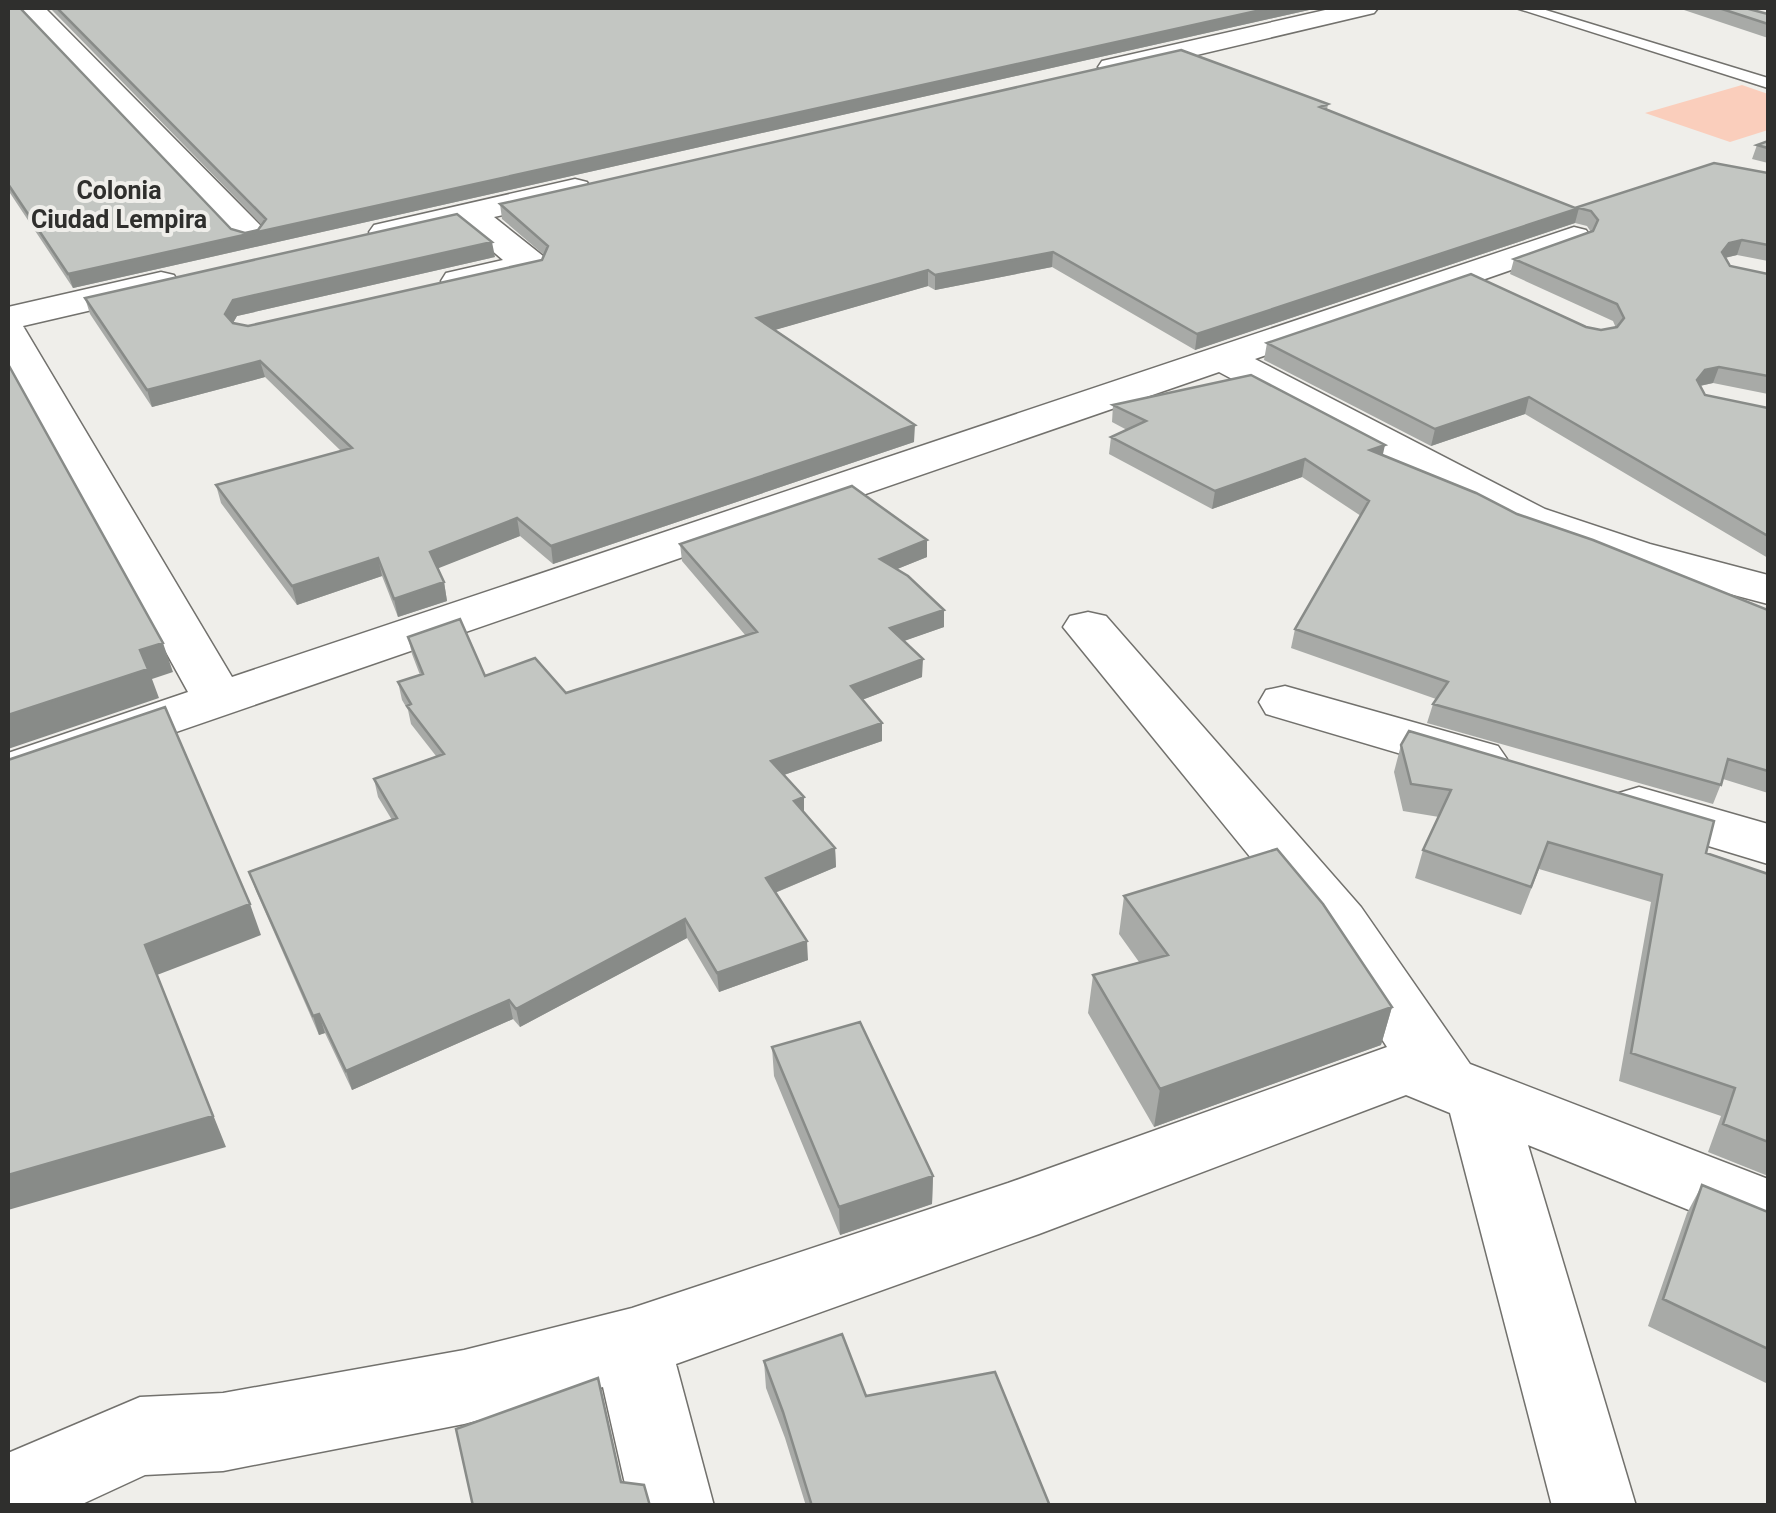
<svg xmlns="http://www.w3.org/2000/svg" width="1776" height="1513" font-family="Roboto,sans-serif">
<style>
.green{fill:#facebc}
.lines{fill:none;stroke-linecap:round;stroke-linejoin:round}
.service-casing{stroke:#72716d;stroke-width:3}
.minor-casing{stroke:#72716d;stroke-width:3}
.service{fill:#fff;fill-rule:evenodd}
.minor{fill:#fff;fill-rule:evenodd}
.wall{fill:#a8aaa7}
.shaded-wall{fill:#888b88}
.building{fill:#c3c6c2;stroke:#888b88;stroke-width:2.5}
.labels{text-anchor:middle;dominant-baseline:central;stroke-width:8;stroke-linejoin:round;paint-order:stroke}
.far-neighbourhood-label{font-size:25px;font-weight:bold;fill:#2f2f2d;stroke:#efeeea}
</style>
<rect width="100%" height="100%" fill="#efeeea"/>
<path class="green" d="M 1742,85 L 1768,94 L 1768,130 L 1730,142 L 1645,113 Z"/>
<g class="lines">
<g class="service-casing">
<path id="service" d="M 1516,8 L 1539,8 L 1768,78 L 1768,88 Z"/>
</g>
<g class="minor-casing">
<path id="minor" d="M 19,8 L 45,8 L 261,226 L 266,233 L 261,240 L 249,243 L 237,240 Z
M 1334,8 L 1378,8 L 1374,13 L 1112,75 L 1098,67 L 1102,61 Z
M 575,179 L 587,182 L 591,189 L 587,196 L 494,217 L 543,256 L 548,264 L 543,272 L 459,292 L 446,289 L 441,281 L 446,273 L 503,260 L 462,225 L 386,242 L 374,239 L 369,232 L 374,225 Z
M 1574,227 L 1586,230 L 1591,237 L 1586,244 L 1255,359 L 1545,509 L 1650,544 L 1768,575 L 1768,604 L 1616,564 L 1513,529 L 1219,372 L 8,790 L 8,753 L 188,692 L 8,366 L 8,307 L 161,272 L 174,275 L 179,283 L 174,291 L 23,326 L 232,677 Z
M 1088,612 L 1106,616 L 1361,907 L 1470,1064 L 1768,1179 L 1768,1242 L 1528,1145 L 1636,1506 L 1552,1506 L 1450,1113 L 1406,1095 L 1039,1234 L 676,1364 L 714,1506 L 630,1506 L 603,1387 L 464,1424 L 223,1471 L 145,1475 L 78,1506 L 8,1506 L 8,1453 L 140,1397 L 223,1393 L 464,1350 L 632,1308 L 1008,1183 L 1387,1047 L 1317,939 L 1063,627 L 1070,616 Z
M 1285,686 L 1498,746 L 1507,759 L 1498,772 L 1479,777 L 1266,714 L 1259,702 L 1266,690 Z
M 1639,787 L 1768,824 L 1768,864 L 1619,819 L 1611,806 L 1619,793 Z"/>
</g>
<use href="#service" class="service"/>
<use href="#minor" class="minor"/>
</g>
<path class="wall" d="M 8,8 L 231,229 L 245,233 L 258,230 L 262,225 L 50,8 L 1318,8 L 73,288 L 8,190 Z
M 1678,8 L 1745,8 L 1768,14 L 1768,38 Z
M 1328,104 L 1327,110 L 1575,208 L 1768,173 L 1768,261 L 1737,255 L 1725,258 L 1730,266 L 1768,274 L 1768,394 L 1713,383 L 1700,386 L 1705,395 L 1768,408 L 1768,558 L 1525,414 L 1431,446 L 1264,360 L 1267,343 L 1586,327 L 1601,330 L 1616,328 L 1613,321 L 1510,274 L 1514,259 L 1591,232 L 1587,226 L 1575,223 L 1195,350 L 1052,267 L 935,290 L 928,286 L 774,330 L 914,442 L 553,564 L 520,536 L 437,568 L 444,582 L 447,601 L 398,617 L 382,576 L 297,605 L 221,503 L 216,485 L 341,451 L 265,377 L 152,407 L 90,314 L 85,298 L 495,257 L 237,316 L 233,323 L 248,326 L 542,260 L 544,255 L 502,219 L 500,204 Z
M 1768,141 L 1768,163 L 1752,159 L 1757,145 Z
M 1113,405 L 1383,456 L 1517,514 L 1768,610 L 1768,793 L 1723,779 L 1713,804 L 1427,723 L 1433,704 L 1436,699 L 1291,648 L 1295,629 L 1361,516 L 1302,477 L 1212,509 L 1109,454 L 1111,437 L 1127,430 L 1112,422 Z
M 927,540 L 927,557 L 897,569 L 944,627 L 903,641 L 922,677 L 862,700 L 882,741 L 784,775 L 804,797 L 804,813 L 835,848 L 836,867 L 775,893 L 808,960 L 719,992 L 687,938 L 520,1027 L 513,1019 L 352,1090 L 325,1033 L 319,1035 L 256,891 L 249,872 L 392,820 L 378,797 L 374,779 L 436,756 L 411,724 L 408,710 L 402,700 L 398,682 L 420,675 L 412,654 L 408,637 L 485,676 L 566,693 L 746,636 L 682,561 L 680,544 Z
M 1401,745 L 1768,874 L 1768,1176 L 1708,1152 L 1721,1116 L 1619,1081 L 1651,902 L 1539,869 L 1521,915 L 1415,878 L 1423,850 L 1439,817 L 1403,811 L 1394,772 Z
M 1124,896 L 1392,1007 L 1381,1045 L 1154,1127 L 1088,1013 L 1093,975 L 1139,962 L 1119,934 Z
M 772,1047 L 933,1176 L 932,1204 L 840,1235 L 774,1076 Z
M 1702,1185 L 1768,1212 L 1768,1384 L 1648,1326 L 1687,1213 Z
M 764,1361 L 866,1396 L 1050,1506 L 806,1506 L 785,1438 L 766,1388 Z"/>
<path class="shaded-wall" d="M 1270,8 L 1318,8 L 73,288 L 68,274 Z
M 1579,208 L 1575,223 L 1195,350 L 1197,334 Z
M 1742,240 L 1737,255 L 1724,258 L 1722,252 L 1729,243 Z
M 492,242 L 495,257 L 237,316 L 229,330 L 225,314 L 233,300 Z
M 1053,252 L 1052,267 L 935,290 L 935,275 Z
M 928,270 L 928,286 L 758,335 L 757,318 Z
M 260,361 L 265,377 L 152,407 L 147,390 Z
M 1719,367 L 1713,383 L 1699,386 L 1697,380 L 1705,370 Z
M 1529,397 L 1525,414 L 1431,446 L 1435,429 Z
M 915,425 L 914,442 L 553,564 L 551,546 Z
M 1385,445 L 1381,463 L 1370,450 Z
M 1305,459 L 1302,477 L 1212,509 L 1215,491 Z
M 517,518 L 520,536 L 434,570 L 430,552 Z
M 927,540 L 927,557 L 880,576 L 880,559 Z
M 378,558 L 382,576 L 297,605 L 292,586 Z
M 444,582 L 447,601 L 398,617 L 394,599 Z
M 944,610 L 944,627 L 890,646 L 890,628 Z
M 163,643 L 173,672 L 152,679 L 159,698 L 8,749 L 8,715 L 140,650 Z
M 923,659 L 922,677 L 851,704 L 851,686 Z
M 882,723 L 882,741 L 772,779 L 771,761 Z
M 804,797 L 804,816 L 794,801 Z
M 835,848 L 836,867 L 767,896 L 766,878 Z
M 250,904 L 261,935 L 157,975 L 226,1147 L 8,1210 L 8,1175 L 145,945 Z
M 685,919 L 687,938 L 520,1027 L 516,1009 Z
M 807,941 L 808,960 L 719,992 L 717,973 Z
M 509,1000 L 513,1019 L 352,1090 L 346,1071 Z
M 1392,1007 L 1381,1045 L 1154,1127 L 1160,1089 Z
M 319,1014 L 325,1033 L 319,1035 L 313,1016 Z
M 933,1176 L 932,1204 L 840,1235 L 839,1207 Z"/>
<path class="building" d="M 8,8 L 20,8 L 231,229 L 245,233 L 258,230 L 266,219 L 57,8 L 1270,8 L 68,274 L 8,184 Z
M 1719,8 L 1745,8 L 1768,14 L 1768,24 Z
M 1181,50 L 1328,104 L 1320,107 L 1575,208 L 1714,163 L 1768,173 L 1768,245 L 1742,240 L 1729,243 L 1722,252 L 1730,266 L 1768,274 L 1768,376 L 1719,367 L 1705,370 L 1697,380 L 1705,395 L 1768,408 L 1768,536 L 1529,397 L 1435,429 L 1267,343 L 1471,274 L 1586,327 L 1601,330 L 1617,327 L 1624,318 L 1617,304 L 1514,259 L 1593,231 L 1598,220 L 1591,211 L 1579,208 L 1197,334 L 1053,252 L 935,275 L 928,270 L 757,318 L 915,425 L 551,546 L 517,518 L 430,552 L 444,582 L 394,599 L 378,558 L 292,586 L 216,485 L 352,448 L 260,361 L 147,390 L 85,298 L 457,214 L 492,242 L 233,300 L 225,314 L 233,323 L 248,326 L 542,260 L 548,246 L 500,204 Z
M 1768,141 L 1768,148 L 1757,145 Z
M 8,364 L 163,643 L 140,650 L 148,669 L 8,715 Z
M 1251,375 L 1385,445 L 1370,450 L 1476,493 L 1517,514 L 1593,540 L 1768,610 L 1768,771 L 1728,759 L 1721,785 L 1433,704 L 1448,682 L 1295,629 L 1369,501 L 1305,459 L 1215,491 L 1111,437 L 1146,421 L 1113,405 Z
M 852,486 L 927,540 L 880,559 L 908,576 L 944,610 L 890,628 L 923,659 L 851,686 L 882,723 L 771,761 L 804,797 L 794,801 L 835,848 L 766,878 L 807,941 L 717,973 L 685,919 L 516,1009 L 509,1000 L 346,1071 L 319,1014 L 313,1016 L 249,872 L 397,818 L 374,779 L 444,754 L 407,706 L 411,704 L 398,682 L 423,674 L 408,637 L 460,619 L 485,676 L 535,658 L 566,693 L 757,632 L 680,544 Z
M 165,707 L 250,904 L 145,945 L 213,1116 L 8,1175 L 8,760 Z
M 1409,731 L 1714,821 L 1706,853 L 1768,874 L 1768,1142 L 1723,1124 L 1735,1088 L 1631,1053 L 1662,875 L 1548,842 L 1531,887 L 1423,850 L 1451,790 L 1411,784 L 1401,745 Z
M 1277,849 L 1323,904 L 1392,1007 L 1160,1089 L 1093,975 L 1168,955 L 1124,896 Z
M 860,1022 L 933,1176 L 839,1207 L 772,1047 Z
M 1702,1185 L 1768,1212 L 1768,1349 L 1663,1299 Z
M 842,1334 L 866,1396 L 995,1372 L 1050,1506 L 812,1506 L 783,1412 L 764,1361 Z
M 598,1378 L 621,1482 L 644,1485 L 650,1506 L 473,1506 L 456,1429 Z"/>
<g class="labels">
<g class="far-neighbourhood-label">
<text x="119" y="190">Colonia<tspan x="119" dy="29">Ciudad Lempira</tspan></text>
</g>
</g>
<rect width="1776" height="1513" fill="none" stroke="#2f2f2d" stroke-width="20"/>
</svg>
